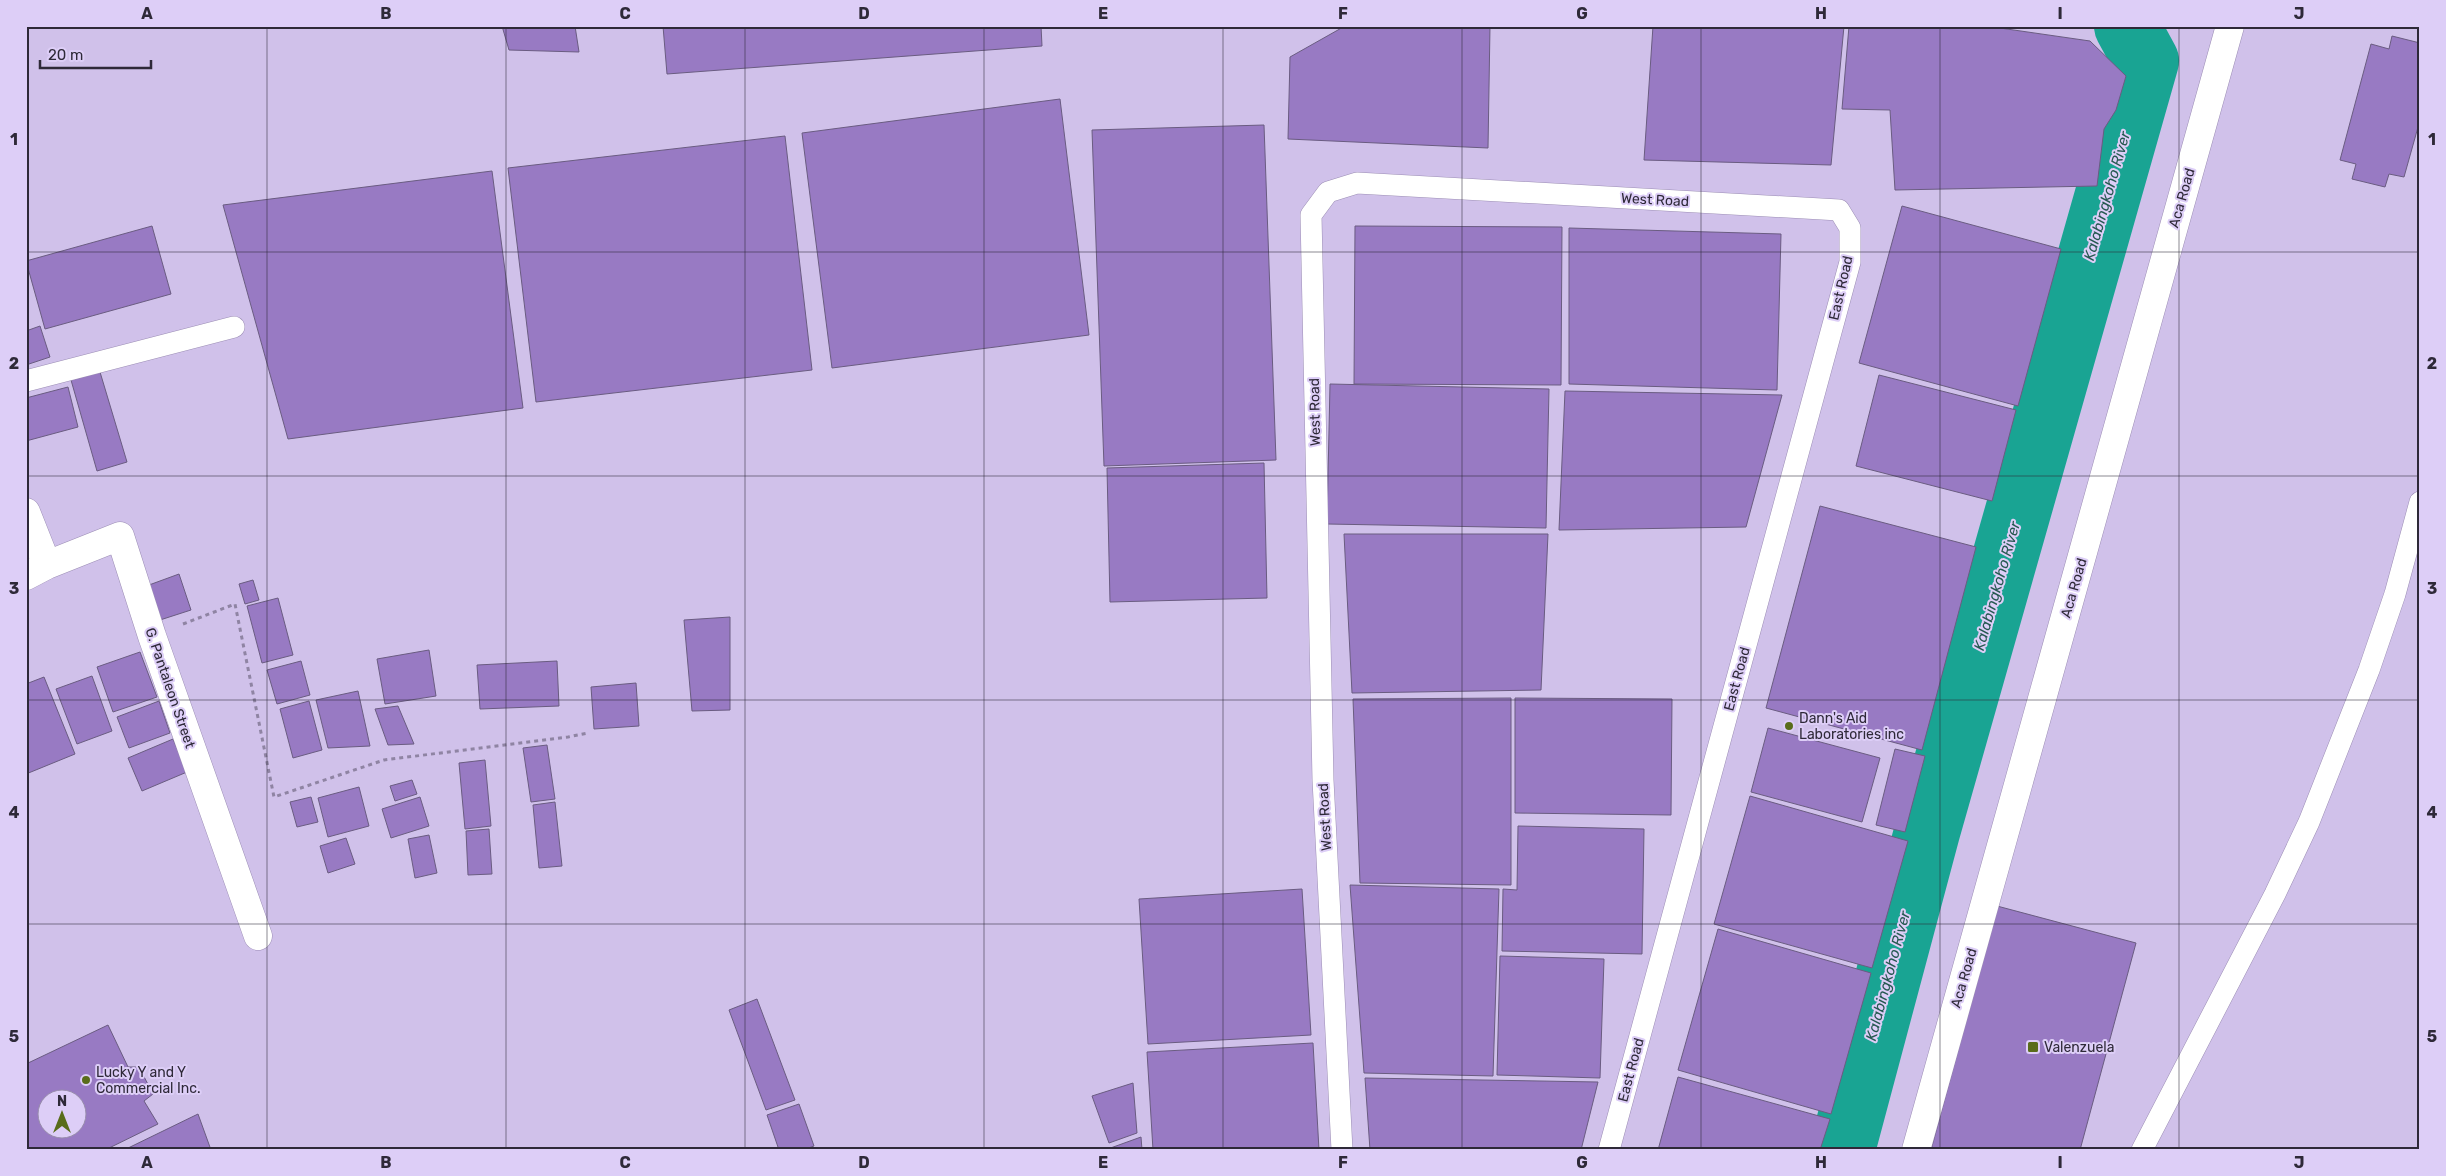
<svg xmlns="http://www.w3.org/2000/svg" width="2446" height="1176" font-family="Rubik,sans-serif">
<style>
.lines{fill:none;stroke-linecap:round;stroke-linejoin:round}
.river{stroke:#19a493;stroke-width:66}
.building{fill:#987ac3;stroke:#6a5c81;fill-rule:evenodd}
.lane-casing{stroke:#9c8eb5;stroke-width:22}
.street-casing{stroke:#9c8eb5;stroke-width:29}
.path{stroke:#8f84a3;stroke-width:3;stroke-dasharray:4 4;stroke-linecap:butt}
.lane{stroke:#fff;stroke-width:21}
.street{stroke:#fff;stroke-width:28}
.grid{fill:none;stroke:#2e2938;stroke-width:1;stroke-opacity:0.55}
.poi-dot{fill:#596c1a;stroke:#ddcef7;stroke-width:2}
.labels{text-anchor:middle;dominant-baseline:central;stroke-width:4;stroke-linejoin:round;paint-order:stroke}
.street-label{font-size:14px;fill:#2e2938;stroke:#ddcef7}
.poi-label{font-size:14px;fill:#2e2938;stroke:#ddcef7;text-anchor:start}
.water-label{font-size:15px;font-style:italic;fill:#265951;stroke:#ddcef7}
.neatline{fill:none;stroke:#2e2938;stroke-width:2}
.grid-label{font-size:16px;text-anchor:middle;font-weight:bold;fill:#2e2938}
</style>
<rect width="100%" height="100%" fill="#d0c1ea"/>
<g class="lines">
<path class="river" d="M 1842,1150 L 1927,832 L 2146,61 L 2127,26"/>
</g>
<path class="building" d="M 502,26 L 575,26 L 579,52 L 509,50 Z
M 663,26 L 1041,26 L 1042,46 L 667,74 Z
M 1345,26 L 1490,26 L 1488,148 L 1288,139 L 1290,57 Z
M 1653,26 L 1844,26 L 1831,165 L 1644,160 Z
M 1849,26 L 1986,26 L 2090,41 L 2126,76 L 2116,110 L 2104,129 L 2097,186 L 1895,190 L 1890,110 L 1842,109 Z
M 2392,36 L 2420,43 L 2420,120 L 2404,177 L 2389,174 L 2385,187 L 2352,179 L 2356,164 L 2340,160 L 2371,44 L 2389,49 Z
M 1060,99 L 1089,335 L 832,368 L 802,133 Z
M 1264,125 L 1276,460 L 1104,466 L 1092,130 Z
M 785,136 L 812,370 L 536,402 L 508,168 Z
M 492,171 L 523,408 L 288,439 L 223,205 Z
M 1902,206 L 2061,249 L 2018,406 L 1859,363 Z
M 152,226 L 171,294 L 45,329 L 26,261 Z
M 1355,226 L 1562,227 L 1561,385 L 1354,384 Z
M 1569,228 L 1781,234 L 1777,390 L 1569,384 Z
M 40,326 L 50,357 L 26,365 L 26,331 Z
M 100,372 L 127,462 L 97,471 L 71,380 Z
M 1879,375 L 2016,410 L 1992,501 L 1856,466 Z
M 1330,384 L 1549,389 L 1546,528 L 1327,524 Z
M 68,387 L 78,427 L 26,441 L 26,398 Z
M 1565,391 L 1782,395 L 1746,527 L 1559,530 Z
M 1264,463 L 1267,598 L 1110,602 L 1107,468 Z
M 1820,506 L 1976,547 L 1922,750 L 1766,708 Z
M 1344,534 L 1548,534 L 1541,690 L 1352,693 Z
M 179,574 L 191,610 L 160,620 L 149,585 Z
M 253,580 L 259,600 L 245,604 L 239,584 Z
M 278,598 L 293,655 L 262,663 L 247,606 Z
M 730,617 L 730,710 L 692,711 L 684,620 Z
M 429,650 L 436,696 L 385,704 L 377,659 Z
M 140,652 L 157,697 L 113,712 L 97,667 Z
M 301,661 L 310,695 L 277,704 L 267,670 Z
M 557,661 L 559,706 L 480,709 L 477,665 Z
M 92,676 L 112,731 L 77,744 L 56,689 Z
M 44,677 L 75,754 L 26,774 L 26,684 Z
M 636,683 L 639,726 L 594,729 L 591,687 Z
M 358,691 L 370,746 L 328,748 L 316,700 Z
M 1511,698 L 1511,885 L 1360,883 L 1353,699 Z
M 1515,698 L 1672,699 L 1671,815 L 1515,813 Z
M 159,701 L 170,733 L 129,748 L 117,717 Z
M 309,701 L 322,750 L 293,758 L 280,709 Z
M 398,706 L 414,744 L 388,745 L 375,709 Z
M 1768,728 L 1880,758 L 1862,822 L 1751,792 Z
M 173,739 L 187,772 L 142,791 L 128,758 Z
M 547,745 L 555,799 L 531,802 L 523,748 Z
M 1895,749 L 1925,756 L 1905,832 L 1876,825 Z
M 485,760 L 491,826 L 465,829 L 459,763 Z
M 412,780 L 417,794 L 395,801 L 390,786 Z
M 359,787 L 369,826 L 328,837 L 318,798 Z
M 1750,796 L 1908,841 L 1872,968 L 1714,924 Z
M 311,797 L 318,822 L 297,827 L 290,802 Z
M 420,797 L 429,826 L 391,838 L 382,809 Z
M 555,802 L 562,866 L 539,868 L 533,805 Z
M 1518,826 L 1644,829 L 1642,954 L 1502,951 L 1503,889 L 1517,890 Z
M 489,829 L 492,874 L 468,875 L 466,831 Z
M 429,835 L 437,873 L 415,878 L 408,839 Z
M 346,838 L 355,864 L 328,873 L 320,846 Z
M 1350,885 L 1499,889 L 1493,1076 L 1364,1073 Z
M 1302,889 L 1311,1035 L 1148,1044 L 1139,899 Z
M 1997,906 L 2136,943 L 2080,1150 L 1931,1150 Z
M 1718,929 L 1871,973 L 1831,1114 L 1678,1070 Z
M 1500,956 L 1604,959 L 1600,1078 L 1497,1075 Z
M 757,999 L 795,1100 L 766,1110 L 729,1010 Z
M 108,1025 L 128,1067 L 139,1067 L 153,1094 L 144,1101 L 158,1124 L 105,1150 L 26,1150 L 26,1064 ZM 48,1098 L 78,1098 L 78,1128 L 48,1128 Z
M 1313,1043 L 1319,1150 L 1153,1150 L 1147,1052 Z
M 1678,1077 L 1830,1119 L 1820,1150 L 1658,1150 Z
M 1365,1078 L 1598,1082 L 1581,1150 L 1370,1150 Z
M 1133,1083 L 1137,1133 L 1109,1143 L 1092,1096 Z
M 799,1104 L 814,1146 L 803,1150 L 779,1150 L 767,1115 Z
M 198,1114 L 211,1150 L 124,1150 Z
M 1141,1137 L 1142,1150 L 1105,1150 Z"/>
<g class="lines">
<g class="lane-casing">
<path id="lane" d="M 26,381 L 234,327
M 1342,1150 L 1323,780 L 1311,215 L 1328,192 L 1357,183 L 1839,210 L 1850,228 L 1850,262 L 1609,1150
M 2142,1150 L 2275,894 L 2309,822 L 2369,670 L 2395,594 L 2420,502"/>
</g>
<g class="street-casing">
<path id="street" d="M 26,512 L 47,565
M 26,576 L 47,565 L 120,536 L 152,636 L 258,936
M 1916,1150 L 2230,26"/>
</g>
<path class="path" d="M 183,624 L 235,604 L 274,797 L 384,760 L 568,737 L 588,733"/>
<use href="#lane" class="lane"/>
<use href="#street" class="street"/>
</g>
<path class="grid" d="M 267,26 L 267,1150M 506,26 L 506,1150M 745,26 L 745,1150M 984,26 L 984,1150M 1223,26 L 1223,1150M 1462,26 L 1462,1150M 1701,26 L 1701,1150M 1940,26 L 1940,1150M 2179,26 L 2179,1150M 26,252 L 2420,252M 26,476 L 2420,476M 26,700 L 2420,700M 26,924 L 2420,924"/>
<g class="poi-dot">
<circle cx="1789" cy="726" r="5"/>
<rect x="2027" y="1041" width="12" height="12" rx="2.5"/>
<circle cx="86" cy="1080" r="5"/>
</g>
<g class="labels">
<g class="street-label">
<text transform="translate(2182 198) rotate(-74)">Aca Road</text>
<text transform="translate(1655 200) rotate(3)">West Road</text>
<text transform="translate(1841 288) rotate(-77)">East Road</text>
<text transform="translate(1315 412) rotate(-91)">West Road</text>
<text transform="translate(2074 588) rotate(-74)">Aca Road</text>
<text transform="translate(1737 679) rotate(-75)">East Road</text>
<text transform="translate(170 688) rotate(71)">G. Pantaleon Street</text>
<text transform="translate(1325 817) rotate(-93)">West Road</text>
<text transform="translate(1964 978) rotate(-74)">Aca Road</text>
<text transform="translate(1631 1070) rotate(-75)">East Road</text>
</g>
<g class="poi-label">
<text x="1799" y="718">Dann's Aid<tspan x="1799" dy="16">Laboratories inc</tspan></text>
<text x="2044" y="1047">Valenzuela</text>
<text x="96" y="1072">Lucky Y and Y<tspan x="96" dy="16">Commercial Inc.</tspan></text>
</g>
<g class="water-label">
<text transform="translate(2107 196) rotate(-74)">Kalabingkoho River</text>
<text transform="translate(1997 586) rotate(-74)">Kalabingkoho River</text>
<text transform="translate(1888 976) rotate(-75)">Kalabingkoho River</text>
</g>
</g>
<rect width="2446" height="1176" fill="none" stroke="#ddcef7" stroke-width="55"/>
<g transform="translate(62 1114)"><circle r="24" fill="#ddcef7" stroke="#978cab"/>
<path d="M0-4L9 19L0 12L-9 19Z" fill="#596c1a"/>
<text y="-8" font-size="14" font-weight="bold" text-anchor="middle" fill="#2e2938">N</text>
</g>
<path d="M40 60v8h111v-8" fill="none" stroke="#2e2938" stroke-width="2.5"/>
<text x="48" y="60" font-size="15" fill="#2e2938" stroke="#ddcef7" stroke-width="4" paint-order="stroke">20 m</text>
<rect x="28" y="28" width="2390" height="1120" class="neatline"/>
<g class="grid-label">
<text x="147" y="19">A</text>
<text x="386" y="19">B</text>
<text x="625" y="19">C</text>
<text x="864" y="19">D</text>
<text x="1103" y="19">E</text>
<text x="1343" y="19">F</text>
<text x="1582" y="19">G</text>
<text x="1821" y="19">H</text>
<text x="2060" y="19">I</text>
<text x="2299" y="19">J</text>
<text x="14" y="145">1</text>
<text x="2432" y="145">1</text>
<text x="14" y="369">2</text>
<text x="2432" y="369">2</text>
<text x="14" y="594">3</text>
<text x="2432" y="594">3</text>
<text x="14" y="818">4</text>
<text x="2432" y="818">4</text>
<text x="14" y="1042">5</text>
<text x="2432" y="1042">5</text>
<text x="147" y="1168">A</text>
<text x="386" y="1168">B</text>
<text x="625" y="1168">C</text>
<text x="864" y="1168">D</text>
<text x="1103" y="1168">E</text>
<text x="1343" y="1168">F</text>
<text x="1582" y="1168">G</text>
<text x="1821" y="1168">H</text>
<text x="2060" y="1168">I</text>
<text x="2299" y="1168">J</text>
</g>
</svg>
